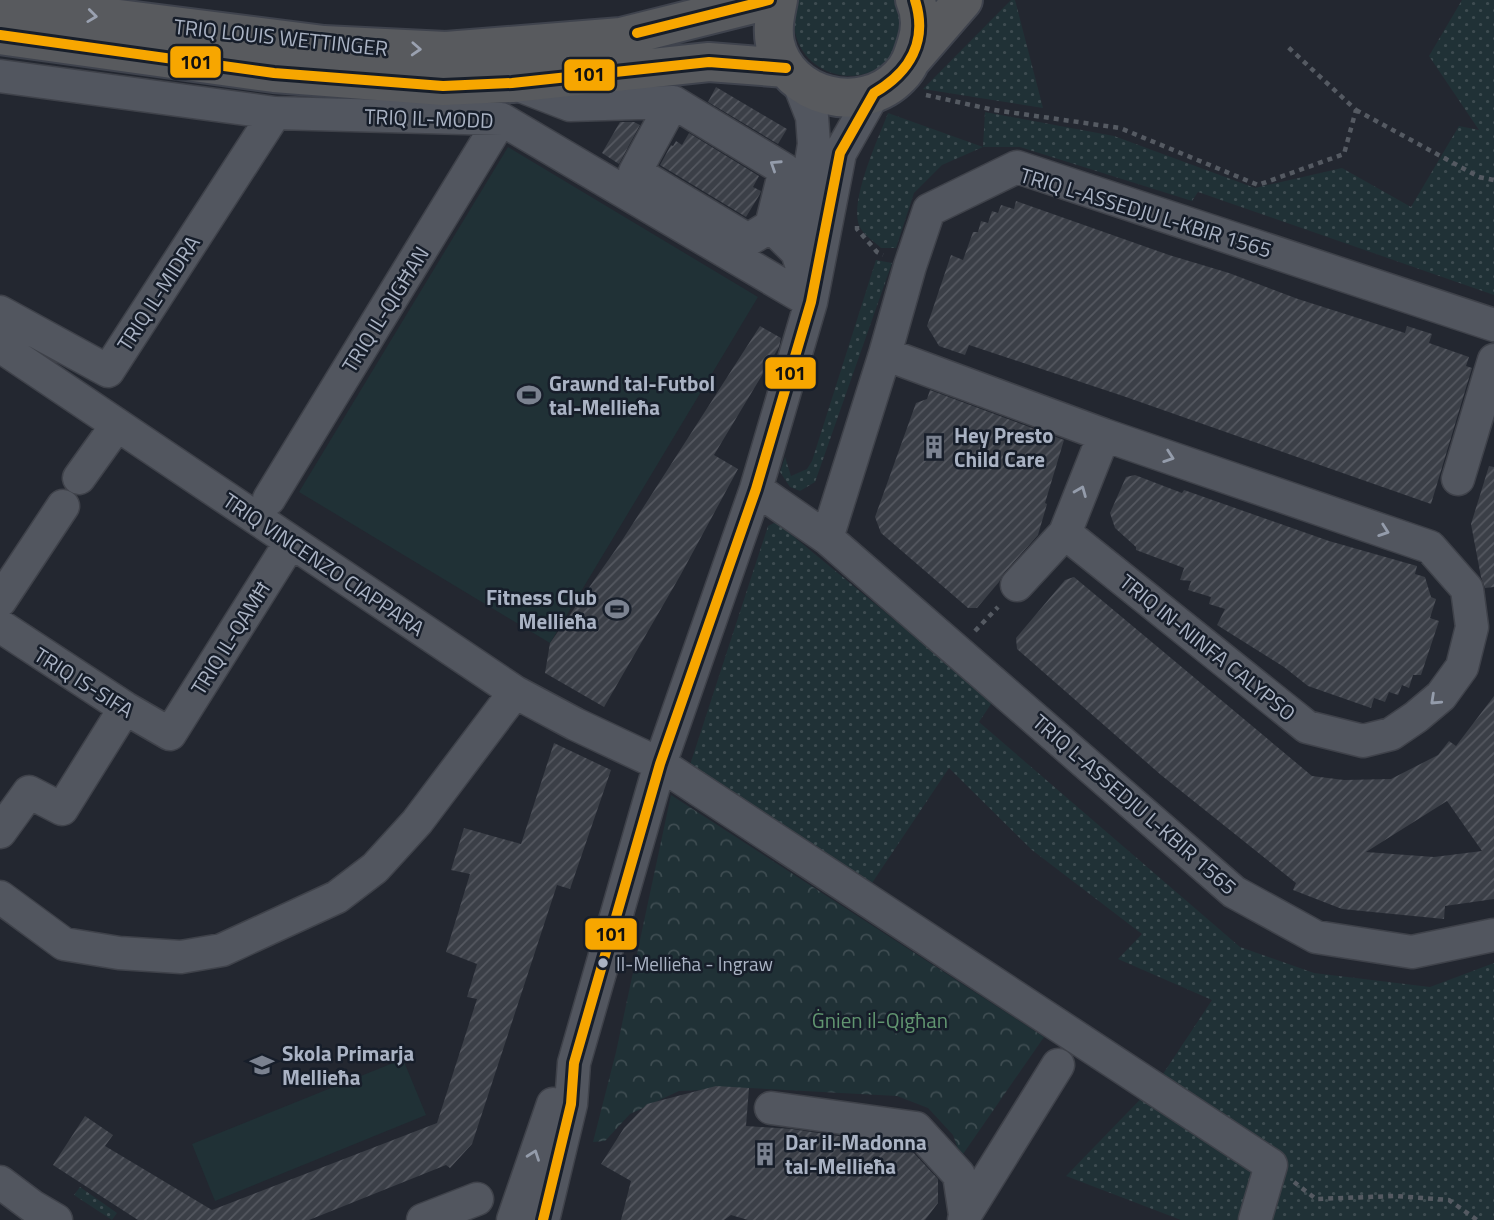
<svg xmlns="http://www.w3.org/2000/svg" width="1494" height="1220" font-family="'Titillium Web',sans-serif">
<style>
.grass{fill:url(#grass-dots)}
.park{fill:url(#park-crowns)}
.garden{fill:#203136}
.building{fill:url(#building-hatch);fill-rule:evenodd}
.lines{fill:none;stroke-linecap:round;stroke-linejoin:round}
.minor-casing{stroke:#3f424a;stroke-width:35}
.highway-casing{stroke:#3f434d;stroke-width:42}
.path{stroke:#555a62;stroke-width:4.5;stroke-dasharray:5 5;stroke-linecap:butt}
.minor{stroke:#52565f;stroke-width:32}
.highway{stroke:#585a5e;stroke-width:38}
.bus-1-casing{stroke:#171e2a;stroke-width:16}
.bus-1{stroke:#f7a600;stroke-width:10}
.oneway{stroke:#9aa1b0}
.oneway2{stroke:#949cab}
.bus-dot{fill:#aab3c4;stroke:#171e2a;stroke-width:2.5}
.labels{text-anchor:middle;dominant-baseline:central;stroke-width:5;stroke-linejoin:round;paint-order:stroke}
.bus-label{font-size:19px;fill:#aab3c4;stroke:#171e2a;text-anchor:start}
.street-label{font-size:21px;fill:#aab3c4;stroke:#171e2a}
.poi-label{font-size:21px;font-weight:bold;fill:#aab3c4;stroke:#171e2a;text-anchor:start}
.park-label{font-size:21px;fill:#619570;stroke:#171e2a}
.line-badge{stroke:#171e2a;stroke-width:2.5}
.pale-badge-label{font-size:19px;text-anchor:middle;font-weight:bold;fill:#111}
</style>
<defs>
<pattern id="grass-dots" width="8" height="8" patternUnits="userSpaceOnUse" patternTransform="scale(1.75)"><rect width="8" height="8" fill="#203136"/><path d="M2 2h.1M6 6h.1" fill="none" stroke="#3e4c51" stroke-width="1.8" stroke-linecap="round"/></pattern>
<pattern id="park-crowns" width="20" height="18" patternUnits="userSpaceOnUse" patternTransform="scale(1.75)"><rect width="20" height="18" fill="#203136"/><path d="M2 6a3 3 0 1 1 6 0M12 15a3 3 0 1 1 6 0" fill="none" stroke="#3e4c51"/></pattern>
<pattern id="building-hatch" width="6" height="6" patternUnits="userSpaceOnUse" patternTransform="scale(1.75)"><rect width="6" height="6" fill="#3b3f47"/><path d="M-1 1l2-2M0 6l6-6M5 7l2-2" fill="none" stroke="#555860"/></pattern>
</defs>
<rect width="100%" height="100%" fill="#232730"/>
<path class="grass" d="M 798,0 L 900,0 C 904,14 902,23 899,37 C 887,93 806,86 795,32 C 792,21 793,10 798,0 Z
M 1011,0 L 1015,0 L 1043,108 L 923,89 Z
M 1462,0 L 1494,0 L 1494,295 L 1198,192 L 1192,201 L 1020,147 L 983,147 L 942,165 L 914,193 L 896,248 L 881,248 C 875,242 865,236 861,229 C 846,207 879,137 888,113 L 983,147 L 985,112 L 1114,136 L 1255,188 L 1342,168 L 1411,207 L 1459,126 L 1479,130 L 1429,56 Z
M 876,260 L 892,263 L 815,482 L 800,491 L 790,487 L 780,472 L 785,457 L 791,476 L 807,469 L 812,461 Z
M 776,522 L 993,701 L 979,722 L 1240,947 L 1314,973 L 1430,987 L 1494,963 L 1494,1220 L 1181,1220 L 1066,1176 L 1159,1080 L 1212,1000 L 1118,959 L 1142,934 L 1032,850 L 949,768 L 868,889 L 688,771 L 768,526 Z
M 80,1187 L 117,1213 L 112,1220 L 74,1195 Z"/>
<path class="park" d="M 671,795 L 1044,1037 L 961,1157 L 953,1135 L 928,1108 L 897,1096 L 749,1088 L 679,1091 L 630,1114 L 605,1141 L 593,1142 L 616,1052 Z"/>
<path class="garden" d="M 508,147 L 758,297 L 550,643 L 299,492 Z
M 403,1059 L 426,1115 L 215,1201 L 192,1144 Z"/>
<path class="building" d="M 716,87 L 787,129 L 778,144 L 708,102 Z
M 620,122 L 634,122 L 640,125 L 619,164 L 602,153 Z
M 689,133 L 759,176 L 753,187 L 761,191 L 760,194 L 746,217 L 660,165 L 671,145 L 673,146 L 676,141 L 682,145 Z
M 1016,201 L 1169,255 L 1229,273 L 1298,299 L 1405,333 L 1407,326 L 1432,334 L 1429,343 L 1469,357 L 1466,366 L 1472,368 L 1431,504 L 1123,396 L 969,345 L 965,355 L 939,346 L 927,326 L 951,255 L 963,260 L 973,232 L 978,232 L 981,221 L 988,223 L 992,211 L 998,213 L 1001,205 L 1014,209 Z
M 760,326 L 781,338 L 779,347 L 714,455 L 738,469 L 680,576 L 604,707 L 545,673 L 550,643 L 621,542 Z
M 930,390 L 1064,440 L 1045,503 L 1047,504 L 1038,535 L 1004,573 L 999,582 L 977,608 L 968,608 L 881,533 L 875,517 L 916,403 L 927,399 Z
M 1489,466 L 1494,467 L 1494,587 L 1485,588 L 1481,577 L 1471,524 Z
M 1135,475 L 1182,493 L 1184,490 L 1329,541 L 1417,566 L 1415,574 L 1425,577 L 1431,597 L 1436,599 L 1430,618 L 1439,621 L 1421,675 L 1413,675 L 1409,688 L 1402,685 L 1398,695 L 1389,692 L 1385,702 L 1374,698 L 1371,708 L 1308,686 L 1284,667 L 1217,625 L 1225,609 L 1209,604 L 1211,597 L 1188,590 L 1191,581 L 1180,580 L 1184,568 L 1136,550 L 1136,547 L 1115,528 L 1110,513 L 1126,477 Z
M 1074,577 L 1312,776 L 1344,780 L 1391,779 L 1438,755 L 1449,741 L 1456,746 L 1494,696 L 1494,899 L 1445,906 L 1444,919 L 1342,909 L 1293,890 L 1296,883 L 1161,775 L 1017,649 L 1016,638 L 1065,580 ZM 1447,801 L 1482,851 L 1434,857 L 1366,852 Z
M 554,743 L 611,770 L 570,889 L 557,885 L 472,1144 L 450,1168 L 446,1165 L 309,1220 L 138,1220 L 53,1165 L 85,1116 L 113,1135 L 105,1146 L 212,1210 L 437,1123 L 477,999 L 467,997 L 477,964 L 446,952 L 470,874 L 451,870 L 464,828 L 521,844 Z
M 716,1086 L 749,1088 L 746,1126 L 792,1129 L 858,1139 L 857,1143 L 911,1150 L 938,1179 L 938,1203 L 925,1220 L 748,1220 L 731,1215 L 724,1220 L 621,1220 L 631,1181 L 601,1164 L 624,1128 L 647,1104 Z"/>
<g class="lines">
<g class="minor-casing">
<path id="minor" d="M 0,76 L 275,113 L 501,119 L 811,302
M 798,81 L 812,117 L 814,144 L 797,252 L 802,267
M 513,83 L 570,105 L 673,102 L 785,170 L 771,226
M 673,102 L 635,172 L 748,240 L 771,226 L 797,252
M 0,312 L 108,371 L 275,113
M 1494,325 L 1017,167 L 929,210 L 910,266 L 885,354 L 827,538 L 1234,892 L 1316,937 L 1412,952 L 1494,935
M 0,346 L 515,692 L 575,724 L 660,764 L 1271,1165 L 1255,1220
M 885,354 L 1104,435 L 1430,547 L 1467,589 L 1472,627 L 1462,667 L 1441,696 L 1416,717 L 1391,734 L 1363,741 L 1307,727 L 1065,533 L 1104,435
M 79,478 L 117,425
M 1458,479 L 1494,360
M 756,489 L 827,538
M 269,499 L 501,119
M 1017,585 L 1065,533
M 0,601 L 63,506
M 0,626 L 125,708 L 170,734 L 290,543
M 0,832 L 29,792 L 62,809 L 125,708
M 0,897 L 64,944 L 119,953 L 181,957 L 222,950 L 337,897 L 375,868 L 417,822 L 515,692
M 771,1108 L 916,1128 L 959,1175 L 965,1215
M 0,1182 L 32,1206 L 56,1220
M 423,1220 L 477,1199
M 513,1220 L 553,1104
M 543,1220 L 571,1104 L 574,1063 L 660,764 L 756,489 L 811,302 L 840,153 L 874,93
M 964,1220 L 965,1215 L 1058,1065"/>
</g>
<g class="highway-casing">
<path id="highway" d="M 778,0 C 775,15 772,28 775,43 C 787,98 862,116 900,76 C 910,66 913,55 917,42 C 921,29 921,13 915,0
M 0,4 L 324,45 L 446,51 L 621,37 L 769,0
M 0,35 L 274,73 L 443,86 L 512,83 L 709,62 L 786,68
M 912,59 L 963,0"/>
</g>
<path class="path" d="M 926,95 L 994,110 L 1120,128 L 1258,185 L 1344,154 L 1356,110 L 1288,47
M 1356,110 L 1479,177 L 1494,180
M 857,226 L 857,229 L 877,252 L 883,255
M 975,631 L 998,607
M 1294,1182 L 1316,1199 L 1395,1196 L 1449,1200 L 1477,1220"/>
<use href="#minor" class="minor"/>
<use href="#highway" class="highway"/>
<g class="bus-1-casing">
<path id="bus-1" d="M 637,33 L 769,0
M 0,35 L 274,73 L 443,86 L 512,83 L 709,62 L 786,68
M 874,93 C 910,72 928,41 915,0
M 543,1220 L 571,1104 L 574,1063 L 660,764 L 756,489 L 811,302 L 840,153 L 874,93"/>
</g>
<use href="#bus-1" class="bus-1"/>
</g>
<defs><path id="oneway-chevron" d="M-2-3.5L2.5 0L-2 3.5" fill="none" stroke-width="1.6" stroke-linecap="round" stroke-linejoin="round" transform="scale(1.75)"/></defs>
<g class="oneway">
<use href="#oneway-chevron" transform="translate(92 16) rotate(7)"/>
<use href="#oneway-chevron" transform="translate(416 49) rotate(3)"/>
</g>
<g class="oneway2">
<use href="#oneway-chevron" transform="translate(775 165) rotate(-147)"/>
<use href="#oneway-chevron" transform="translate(1169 457) rotate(19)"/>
<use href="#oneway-chevron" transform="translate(1081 491) rotate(-68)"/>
<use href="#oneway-chevron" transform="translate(1384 531) rotate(19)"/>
<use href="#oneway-chevron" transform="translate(1435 700) rotate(137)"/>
<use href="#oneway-chevron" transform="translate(534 1155) rotate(-70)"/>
</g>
<defs>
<g id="stadium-bare" transform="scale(1.89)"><path d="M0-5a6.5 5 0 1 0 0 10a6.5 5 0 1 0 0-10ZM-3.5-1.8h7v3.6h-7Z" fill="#7b8290" stroke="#171e2a" stroke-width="2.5" paint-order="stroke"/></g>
<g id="building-bare" transform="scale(1.89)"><path d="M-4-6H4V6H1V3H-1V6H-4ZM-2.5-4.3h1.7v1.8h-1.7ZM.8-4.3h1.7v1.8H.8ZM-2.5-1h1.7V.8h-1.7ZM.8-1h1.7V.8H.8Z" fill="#7b8290" stroke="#171e2a" stroke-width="2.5" paint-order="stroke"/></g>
<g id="school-bare" transform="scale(1.89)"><path d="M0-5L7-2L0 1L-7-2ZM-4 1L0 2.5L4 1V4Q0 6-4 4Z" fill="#7b8290" stroke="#171e2a" stroke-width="2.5" paint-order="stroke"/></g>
</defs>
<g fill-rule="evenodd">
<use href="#stadium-bare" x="529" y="395"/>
<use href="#building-bare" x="934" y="447"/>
<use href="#stadium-bare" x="617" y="609"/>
<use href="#school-bare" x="262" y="1065"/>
<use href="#building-bare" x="765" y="1154"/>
</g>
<circle class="bus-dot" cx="603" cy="963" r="6"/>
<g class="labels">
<g class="bus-label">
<text x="616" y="963">Il-Mellieħa - Ingraw</text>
</g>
<g class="street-label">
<text transform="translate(281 37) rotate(6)">TRIQ LOUIS WETTINGER</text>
<text transform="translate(429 118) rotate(2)">TRIQ IL-MODD</text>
<text transform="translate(1146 212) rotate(17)">TRIQ L-ASSEDJU L-KBIR 1565</text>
<text transform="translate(158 293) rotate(-57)">TRIQ IL-MIDRA</text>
<text transform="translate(385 309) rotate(-58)">TRIQ IL-QIGĦAN</text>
<text transform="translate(324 564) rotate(34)">TRIQ VINCENZO CIAPPARA</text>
<text transform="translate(230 638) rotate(-58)">TRIQ IL-QAMĦ</text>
<text transform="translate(1208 647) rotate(39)">TRIQ IN-NINFA CALYPSO</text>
<text transform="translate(84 682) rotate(32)">TRIQ IS-SIFA</text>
<text transform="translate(1135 804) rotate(41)">TRIQ L-ASSEDJU L-KBIR 1565</text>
</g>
<g class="poi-label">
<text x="549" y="383">Grawnd tal-Futbol<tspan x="549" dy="24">tal-Mellieħa</tspan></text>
<text x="954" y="435">Hey Presto<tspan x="954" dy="24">Child Care</tspan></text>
<text x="597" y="597" text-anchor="end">Fitness Club<tspan x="597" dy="24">Mellieħa</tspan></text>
<text x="282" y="1053">Skola Primarja<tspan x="282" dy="24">Mellieħa</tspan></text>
<text x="785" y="1142">Dar il-Madonna<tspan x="785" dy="24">tal-Mellieħa</tspan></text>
</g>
<g class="park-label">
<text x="880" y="1020">Ġnien il-Qigħan</text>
</g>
</g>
<g class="line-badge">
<rect x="169" y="45" width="53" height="34" rx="7" fill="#f7a600"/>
<rect x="563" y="58" width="53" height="34" rx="7" fill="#f7a600"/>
<rect x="764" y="356" width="53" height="34" rx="7" fill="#f7a600"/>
<rect x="584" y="917" width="54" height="34" rx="7" fill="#f7a600"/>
</g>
<g class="pale-badge-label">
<text x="196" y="69">101</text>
<text x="589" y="81">101</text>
<text x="790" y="380">101</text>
<text x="611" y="941">101</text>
</g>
</svg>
